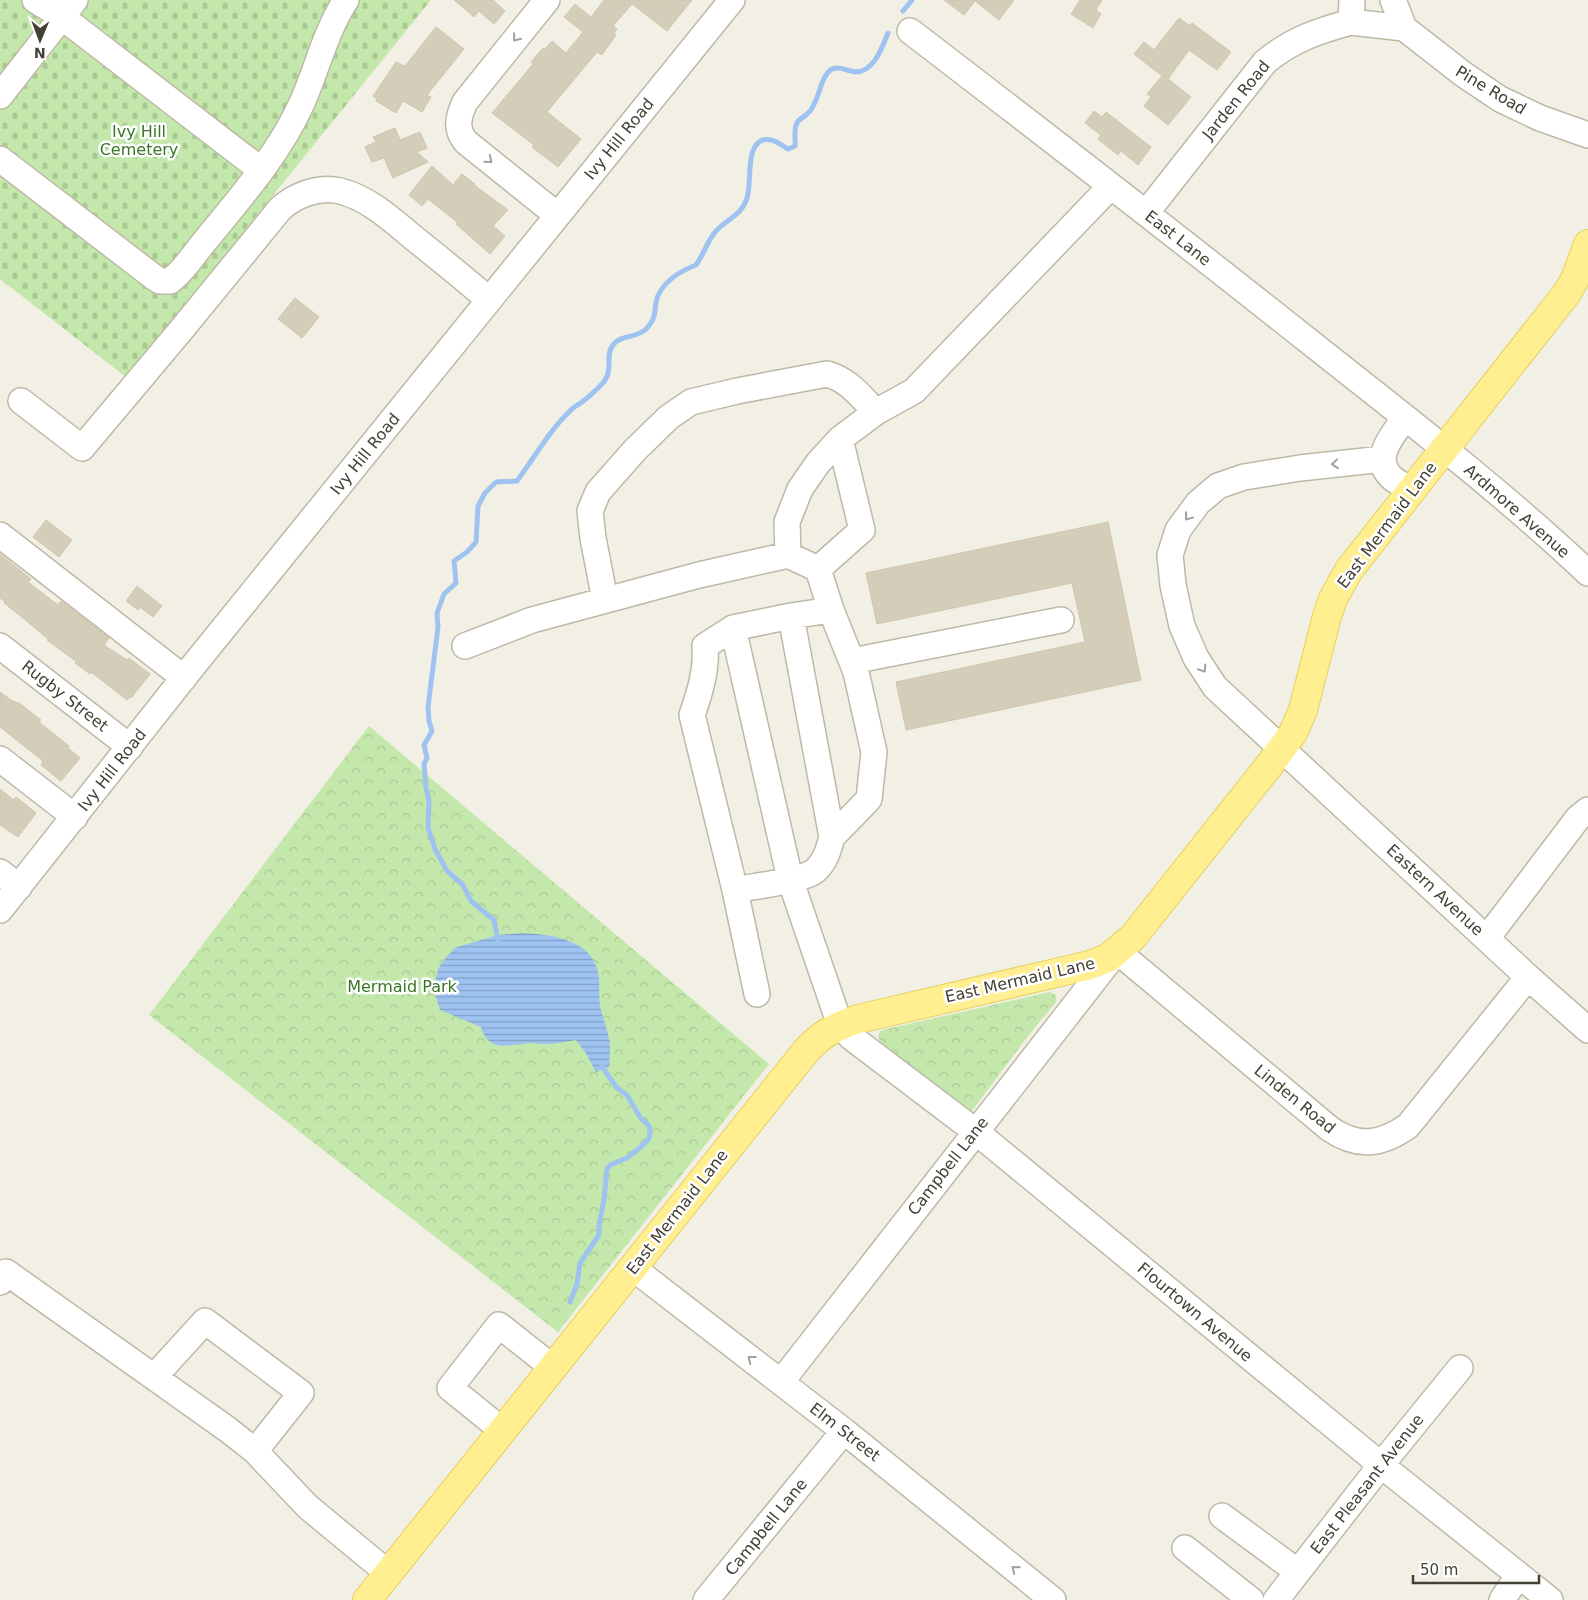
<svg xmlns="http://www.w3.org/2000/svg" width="1588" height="1600" font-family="'DejaVu Sans',sans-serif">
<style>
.forest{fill:url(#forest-crowns)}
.cemetery{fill:url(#cemetery-stones)}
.water{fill:url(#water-rules)}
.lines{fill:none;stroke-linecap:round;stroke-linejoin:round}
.stream{stroke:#9ec3f1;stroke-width:5}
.building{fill:#d4cdb9;stroke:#cfc6ac}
.minor-casing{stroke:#beb9a6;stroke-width:28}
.major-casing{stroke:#e5d05f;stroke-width:30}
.minor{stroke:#fff;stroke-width:25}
.major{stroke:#ffef90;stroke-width:28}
.oneway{stroke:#a2a09a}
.labels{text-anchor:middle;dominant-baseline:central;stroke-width:5;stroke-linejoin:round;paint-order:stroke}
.street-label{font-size:16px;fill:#444034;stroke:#fff}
.park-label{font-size:16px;fill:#397626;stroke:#fff}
</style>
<defs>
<pattern id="forest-crowns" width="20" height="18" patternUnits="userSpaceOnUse" patternTransform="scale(1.25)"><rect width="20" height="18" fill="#c4e8ab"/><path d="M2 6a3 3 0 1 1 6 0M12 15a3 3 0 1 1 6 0" fill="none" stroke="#aac894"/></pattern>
<pattern id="cemetery-stones" width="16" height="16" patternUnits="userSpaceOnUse" patternTransform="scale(1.25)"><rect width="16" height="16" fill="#c4e8ab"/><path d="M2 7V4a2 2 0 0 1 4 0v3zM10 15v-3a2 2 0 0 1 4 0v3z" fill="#aac894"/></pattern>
<pattern id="water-rules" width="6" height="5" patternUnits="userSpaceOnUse" patternTransform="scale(1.25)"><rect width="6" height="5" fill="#9ec3f1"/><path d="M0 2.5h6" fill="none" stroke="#82a0c4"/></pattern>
</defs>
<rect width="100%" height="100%" fill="#f2f0e4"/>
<path class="forest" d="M 369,726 L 769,1064 L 558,1332 L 149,1015 Z
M 1050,992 L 1056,995 L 1056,1002 L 1028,1036 L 971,1112 L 880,1041 L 878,1037 L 879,1033 L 882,1030 Z"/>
<path class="cemetery" d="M 0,0 L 431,0 L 126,377 L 0,279 Z"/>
<path class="water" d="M 521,933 C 547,934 588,938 597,968 C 601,980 598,993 600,1006 C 603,1021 611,1037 610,1051 C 610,1057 609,1062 609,1067 L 596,1072 L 585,1052 L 576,1040 C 565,1042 556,1044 545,1044 C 540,1044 535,1043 529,1043 C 509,1045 488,1053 481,1027 L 440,1010 L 436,997 L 435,982 L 438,969 L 447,956 L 457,947 L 498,935 Z"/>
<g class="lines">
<path class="stream" d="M 903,11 L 912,0
M 498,940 L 494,920 L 471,901 L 463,885 L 447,871 L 435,849 L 428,828 L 429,801 L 426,788 L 424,764 L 427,758 L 424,745 L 432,731 L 429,721 L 428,707 L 438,627 L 437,613 L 444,594 L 456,583 L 454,561 L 467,552 L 476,542 L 478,506 L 485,493 L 496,482 L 517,481 C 534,458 549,431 570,411 C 573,407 578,405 582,402 C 589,397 596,390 602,384 C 615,370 604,356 613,345 C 621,334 636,339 646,329 C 656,318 654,315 656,302 C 660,283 680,271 696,265 C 704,254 707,241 716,231 C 727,219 742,215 747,198 C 752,182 746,152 759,142 C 768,135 780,144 788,149 L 795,146 C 796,139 793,130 797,123 C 799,118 805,117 808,113 C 812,110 814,104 816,100 C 820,91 823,74 832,69 C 839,66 845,70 851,71 C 872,77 882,48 888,33
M 570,1302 L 577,1284 L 580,1263 L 599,1235 L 599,1225 L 604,1200 L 607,1169 L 610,1165 L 627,1158 L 642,1146 L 649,1138 L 650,1132 L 649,1126 L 640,1117 L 627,1095 L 617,1088 L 603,1068 L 601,1063"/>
</g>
<path class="building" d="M 454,0 L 493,0 L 505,11 L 494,24 L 479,11 L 474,17 Z
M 604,0 L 692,0 L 667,31 L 632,4 L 613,26 L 617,29 L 614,33 L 616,35 L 602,55 L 597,52 L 547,112 L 581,139 L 558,167 L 532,147 L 534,145 L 492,113 L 533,64 L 531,62 L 543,48 L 544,50 L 552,41 L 566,53 L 583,32 L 564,17 L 575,4 L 591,17 Z
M 944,0 L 1014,0 L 999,20 L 975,1 L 964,15 Z
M 1080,0 L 1102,0 L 1096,10 L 1101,14 L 1093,28 L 1071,14 Z
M 1179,18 L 1190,26 L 1192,23 L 1231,52 L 1217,70 L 1189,50 L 1168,79 L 1191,97 L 1168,125 L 1144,106 L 1151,97 L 1147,94 L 1162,76 L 1134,54 L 1144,42 L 1154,50 Z
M 436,27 L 464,49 L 427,95 L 431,97 L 422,112 L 403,101 L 396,113 L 376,101 L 377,99 L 373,96 L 396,62 L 405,66 Z
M 1094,111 L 1102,117 L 1106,112 L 1151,147 L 1138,165 L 1121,151 L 1118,155 L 1098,139 L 1101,135 L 1085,123 Z
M 395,128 L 400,140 L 420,132 L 427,148 L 417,152 L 428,162 L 393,178 L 384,158 L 372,162 L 365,147 L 376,142 L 373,137 Z
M 432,166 L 453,185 L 462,174 L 475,184 L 474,185 L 508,210 L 493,226 L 505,236 L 490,254 L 456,224 L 458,223 L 428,199 L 422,206 L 409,195 Z
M 295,298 L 319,317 L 302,338 L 278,319 Z
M 46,520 L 72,540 L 59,557 L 33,537 Z
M 1108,522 L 1141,680 L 906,730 L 896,682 L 1085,642 L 1072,583 L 877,624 L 866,573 Z
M 0,554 L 31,579 L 28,582 L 58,605 L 61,601 L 109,638 L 104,645 L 127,660 L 129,658 L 150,674 L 131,698 L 130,697 L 127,700 L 91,672 L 90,674 L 75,663 L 77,662 L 47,640 L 48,639 L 23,618 L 4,603 L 5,602 L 0,598 Z
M 137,586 L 162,606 L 153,617 L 140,607 L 138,610 L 126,601 Z
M 0,692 L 11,700 L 17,703 L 18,702 L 41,720 L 39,722 L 69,746 L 68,748 L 80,758 L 61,781 L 41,765 L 43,761 L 0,727 Z
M 0,789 L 14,800 L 16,797 L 36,813 L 18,837 L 0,825 Z"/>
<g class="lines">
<g class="minor-casing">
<path id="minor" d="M 35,0 L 62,17 L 261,170
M 547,0 L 465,102 C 458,117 455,129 466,142 L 557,215
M 1352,0 L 1351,22 L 1404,28 L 1463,74 L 1500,99 L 1540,118 L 1588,135
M 1393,0 L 1404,28
M 910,31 C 1043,133 1175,235 1306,339 C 1402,415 1499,489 1588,573
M 0,96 L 75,0
M 0,159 L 155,278 L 160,281 L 170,281 C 184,271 194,254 205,241 C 240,198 278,155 301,105 C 317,70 325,32 346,0
M 1146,213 L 1265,62 C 1293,39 1318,31 1351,22
M 21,401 L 82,448 L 182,329 L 280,209 C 295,195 319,186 340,191 C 369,198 393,221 415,239 C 440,259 465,279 489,300
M 1405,418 C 1394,433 1371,458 1391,477 C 1396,482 1405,486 1412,490
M 1383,459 L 1300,468 L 1244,477 L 1218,486 L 1198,503 L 1178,530 L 1170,555 L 1173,585 L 1182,626 L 1196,658 L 1215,687 L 1528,977 L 1588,1030
M 0,535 L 184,678
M 788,555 L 787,522 L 800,489 L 818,463 L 840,439
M 605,600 L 593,538 L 590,511 L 598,492 L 635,450 L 669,417 L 691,402 L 737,391 L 827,374 C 849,380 860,396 876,412
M 831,610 L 818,569 L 862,530 L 840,439 L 876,412 L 914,391 L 1111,186
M 791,616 L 831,610 L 856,672 L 874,752 L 869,799 L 832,837
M 733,628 L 705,646 C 707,670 700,692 692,715 L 735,890
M 0,646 L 130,747
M 465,646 L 532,620 L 699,575 L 788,555 L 818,569
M 852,661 L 1061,620
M 0,759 L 75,817
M 0,872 L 19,887
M 0,910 L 193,666 L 732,0
M 1487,938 L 1578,818 L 1588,810
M 757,994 L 735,890 C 753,886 806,881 817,869 C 826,860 829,848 832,837 L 791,616 L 733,628 L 790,879 L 840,1025 L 851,1037 L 975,1131 L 1381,1465 L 1550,1600
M 633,1268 L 844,1431 L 1053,1600
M 0,1282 L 6,1272 L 227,1429 L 255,1451 L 301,1393 L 205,1321 L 154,1377
M 781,1382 L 1117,951 L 1330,1129 C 1358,1148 1381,1145 1408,1126 L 1528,977
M 502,1430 L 450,1388 L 499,1325 L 552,1367
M 255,1451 L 308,1507 L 388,1573
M 1222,1516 L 1298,1572
M 1185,1548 L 1251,1600
M 706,1600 L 844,1431
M 1276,1600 L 1381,1465 L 1460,1368
M 1502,1600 L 1518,1576"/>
</g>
<g class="major-casing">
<path id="major" d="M 367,1600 L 806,1051 C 821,1034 837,1026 858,1019 L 1090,965 L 1108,958 L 1133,937 L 1268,767 L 1293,733 L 1303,710 L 1327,616 L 1333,599 L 1349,570 L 1567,293 L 1576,277 L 1588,244"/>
</g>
<use href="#minor" class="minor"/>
<use href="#major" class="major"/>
</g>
<defs><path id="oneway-chevron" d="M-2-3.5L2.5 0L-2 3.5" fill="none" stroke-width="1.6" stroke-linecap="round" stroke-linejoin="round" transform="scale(1.25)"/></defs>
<g class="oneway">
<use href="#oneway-chevron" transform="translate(516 38) rotate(129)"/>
<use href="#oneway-chevron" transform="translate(489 160) rotate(39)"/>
<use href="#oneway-chevron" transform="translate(1335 464) rotate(174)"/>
<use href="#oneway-chevron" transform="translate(1188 517) rotate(127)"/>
<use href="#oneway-chevron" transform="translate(1203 669) rotate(56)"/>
<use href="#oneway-chevron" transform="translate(751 1359) rotate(-142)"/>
<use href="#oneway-chevron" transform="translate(1015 1569) rotate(-141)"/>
</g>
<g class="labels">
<g class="street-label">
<text transform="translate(1491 90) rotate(31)">Pine Road</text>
<text transform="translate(1236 100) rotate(-51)">Jarden Road</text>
<text transform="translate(619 139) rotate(-51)">Ivy Hill Road</text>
<text transform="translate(1178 238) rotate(38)">East Lane</text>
<text transform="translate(365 454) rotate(-51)">Ivy Hill Road</text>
<text transform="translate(1517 511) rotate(41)">Ardmore Avenue</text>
<text transform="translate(1387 525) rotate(-53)">East Mermaid Lane</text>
<text transform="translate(65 696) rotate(38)">Rugby Street</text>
<text transform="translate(112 770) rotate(-52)">Ivy Hill Road</text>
<text transform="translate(1435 890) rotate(43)">Eastern Avenue</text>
<text transform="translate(1020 980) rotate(-13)">East Mermaid Lane</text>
<text transform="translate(1295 1099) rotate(39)">Linden Road</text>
<text transform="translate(948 1166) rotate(-52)">Campbell Lane</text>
<text transform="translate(677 1212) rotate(-52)">East Mermaid Lane</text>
<text transform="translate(1195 1312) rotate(40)">Flourtown Avenue</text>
<text transform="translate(845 1432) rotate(38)">Elm Street</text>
<text transform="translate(1367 1484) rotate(-52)">East Pleasant Avenue</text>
<text transform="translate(766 1527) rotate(-51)">Campbell Lane</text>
</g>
<g class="park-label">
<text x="139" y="131">Ivy Hill<tspan x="139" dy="18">Cemetery</tspan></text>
<text x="402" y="986">Mermaid Park</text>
</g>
</g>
<g transform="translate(40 40) rotate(181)" stroke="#ffffff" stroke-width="4" paint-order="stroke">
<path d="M0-4L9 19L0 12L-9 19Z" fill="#444034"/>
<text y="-8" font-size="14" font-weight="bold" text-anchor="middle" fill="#444034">N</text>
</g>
<path d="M1413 1575v8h126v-8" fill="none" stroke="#444034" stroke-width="2.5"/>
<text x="1420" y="1575" font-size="15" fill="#444034" stroke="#ffffff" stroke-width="4" paint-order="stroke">50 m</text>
</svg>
